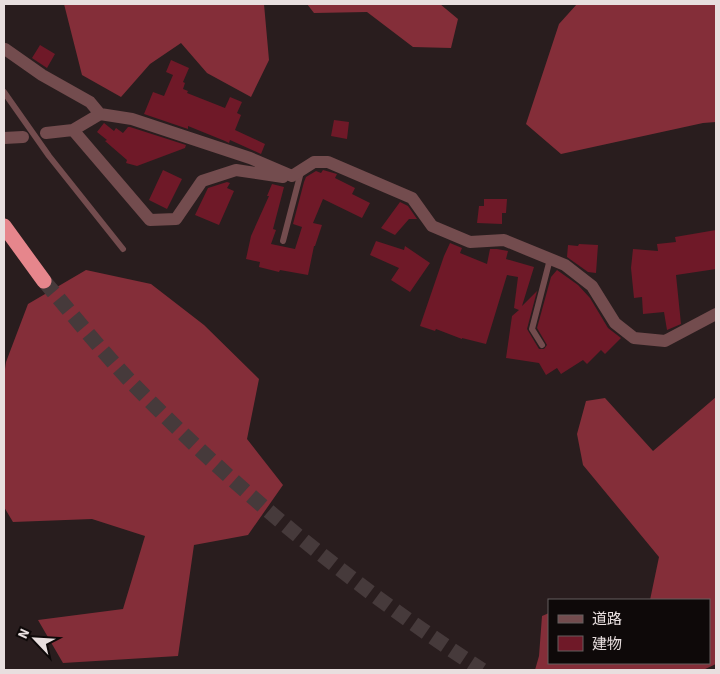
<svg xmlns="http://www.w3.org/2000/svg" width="720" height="674" font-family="'Source Sans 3','Noto Sans JP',sans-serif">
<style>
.forest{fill:#842e39}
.building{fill:#6f1928}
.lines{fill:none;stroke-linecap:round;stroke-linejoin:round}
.highway-tunnel{stroke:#463a3b;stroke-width:15;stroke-dasharray:15 8;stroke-linecap:butt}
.lane{stroke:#734c4e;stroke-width:6}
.street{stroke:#734c4e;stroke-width:12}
.highway{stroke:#e6868c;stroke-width:15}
</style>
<rect width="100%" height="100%" fill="#291d1e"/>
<path class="forest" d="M 64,4 L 264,4 L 269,60 L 251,97 L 207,73 L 181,43 L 150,64 L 121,97 L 82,75 Z
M 307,4 L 440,4 L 458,19 L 451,48 L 413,47 L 367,12 L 314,13 Z
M 577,4 L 716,4 L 716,122 L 703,123 L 561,154 L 526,124 L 559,24 Z
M 86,270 L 151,284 L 204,325 L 259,379 L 247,439 L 283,485 L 248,535 L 194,545 L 178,656 L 63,663 L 38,620 L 123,609 L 145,536 L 92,519 L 13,522 L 4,507 L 4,376 L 6,362 L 28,304 Z
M 716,397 L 716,664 L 703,670 L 535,670 L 539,656 L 542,616 L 549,613 L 549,663 L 709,663 L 709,600 L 650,600 L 659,557 L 583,465 L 577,434 L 586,401 L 605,398 L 653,451 Z"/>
<path class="building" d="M 40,45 L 55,54 L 47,68 L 32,58 Z
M 171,60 L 189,68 L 183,82 L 185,83 L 183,89 L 188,91 L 187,93 L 225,108 L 230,97 L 242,102 L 237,113 L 241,115 L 235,130 L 265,144 L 261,154 L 230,140 L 229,143 L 225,141 L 188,126 L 188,129 L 144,114 L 153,92 L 164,96 L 173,75 L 166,72 Z
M 334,120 L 349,122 L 347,139 L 331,136 Z
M 104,123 L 114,131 L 116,128 L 123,133 L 128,127 L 130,127 L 186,145 L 185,148 L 137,166 L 126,163 L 127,160 L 105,141 L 107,140 L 97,132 Z
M 163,170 L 182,179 L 167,209 L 149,200 Z
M 323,170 L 337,174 L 335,178 L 355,188 L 352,194 L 370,203 L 362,218 L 323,199 L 313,223 L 322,225 L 315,246 L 314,246 L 308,275 L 280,270 L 279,272 L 259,267 L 260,262 L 246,259 L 251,236 L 269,196 L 267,196 L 272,184 L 284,187 L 273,229 L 276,230 L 271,244 L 295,249 L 302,227 L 293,224 L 304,182 L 306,177 L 316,171 L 321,173 Z
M 227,182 L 230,183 L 227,188 L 234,191 L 219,225 L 195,215 L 208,188 Z
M 484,199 L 507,199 L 506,213 L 502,213 L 502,224 L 477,223 L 479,206 L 484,206 Z
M 400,202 L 408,206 L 417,219 L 409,219 L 395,235 L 381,228 Z
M 716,230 L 716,269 L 676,275 L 681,324 L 667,330 L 664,312 L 643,314 L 642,297 L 634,298 L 631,268 L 633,249 L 658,251 L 657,244 L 676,242 L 675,237 Z
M 376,241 L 404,250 L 405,246 L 430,263 L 410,292 L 391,280 L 399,268 L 370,255 Z
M 450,243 L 462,248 L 460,253 L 487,264 L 490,249 L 497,249 L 508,251 L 506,259 L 534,267 L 522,306 L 537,291 L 527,329 L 539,349 L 544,349 L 547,345 L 537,328 L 551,277 L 557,270 L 578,285 L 590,298 L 608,328 L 621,338 L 605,354 L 601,350 L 587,364 L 583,360 L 561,374 L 557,368 L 546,375 L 539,363 L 506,358 L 512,316 L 519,310 L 514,308 L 518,277 L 507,275 L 486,344 L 462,338 L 462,339 L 436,329 L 435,331 L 420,326 L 444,256 Z
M 579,244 L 598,245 L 596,273 L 588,272 L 567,257 L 568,245 L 578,246 Z"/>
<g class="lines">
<path class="highway-tunnel" d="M 44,281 C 74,316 103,353 135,386 C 240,494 357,589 482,670"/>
<path class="lane" d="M 4,92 L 49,156 L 123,249
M 283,241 L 301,172
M 542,345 L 532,329 L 550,259"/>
<path class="street" d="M 5,49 L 42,75 L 90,102 L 100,114
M 73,130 L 150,220 L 176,219 L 202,181 L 236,170 L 283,177
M 46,133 L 73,130 L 100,114 L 132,119 L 250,158 L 292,176 L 314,162 L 328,162 L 412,198 L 432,226 L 470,242 L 504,240 L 565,265 L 592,286 L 615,323 L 634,338 L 665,341 L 716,314
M 4,138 L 23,137"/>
<path class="highway" d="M 4,226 L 44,281"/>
</g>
<rect width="720" height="674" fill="none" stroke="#e8dfdf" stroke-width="10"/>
<rect x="548" y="599" width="162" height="65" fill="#0e0909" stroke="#655f5f"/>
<rect x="558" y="615" width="25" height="8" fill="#734c4e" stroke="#655f5f"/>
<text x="592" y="624" font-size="15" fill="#e8dfdf">道路</text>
<rect x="558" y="636" width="25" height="15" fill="#6f1928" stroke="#655f5f"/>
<text x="592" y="649" font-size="15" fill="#e8dfdf">建物</text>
<g transform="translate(35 639) rotate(295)" stroke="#0e0909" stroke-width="4" paint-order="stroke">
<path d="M0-4L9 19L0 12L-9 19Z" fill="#e8dfdf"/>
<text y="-8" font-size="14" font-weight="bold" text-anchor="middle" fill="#e8dfdf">N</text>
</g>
</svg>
